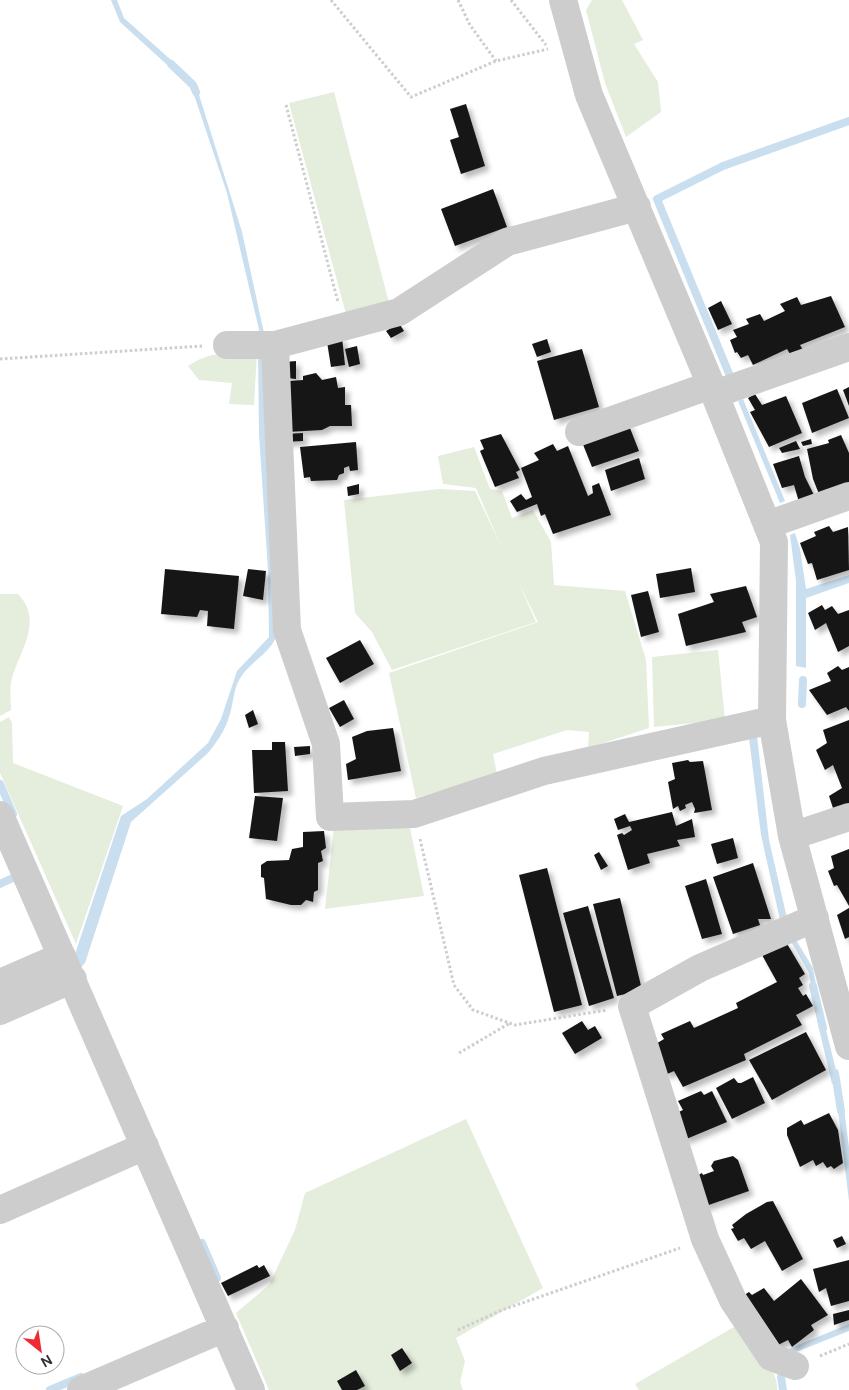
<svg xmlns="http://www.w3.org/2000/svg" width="849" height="1390" font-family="'DM Sans',sans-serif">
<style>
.green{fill:#e5eddd}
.water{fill:#c9deee}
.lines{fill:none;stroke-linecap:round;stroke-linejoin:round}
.stream{stroke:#c9deee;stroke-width:8}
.building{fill:#171717;filter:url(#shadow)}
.path{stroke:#cdcdcd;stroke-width:3;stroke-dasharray:2.5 2.5;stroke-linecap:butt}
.minor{stroke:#cdcdcd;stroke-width:28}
</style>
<defs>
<filter id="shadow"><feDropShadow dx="4.5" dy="4.5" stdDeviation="2.5" flood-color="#0004"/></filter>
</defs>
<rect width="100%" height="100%" fill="#fff"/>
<path class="green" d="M 592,0 L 622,0 L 643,40 L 634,44 L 658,82 L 661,112 L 626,137 L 605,83 L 586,10 Z
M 334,92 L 389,303 L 346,314 L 289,103 Z
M 257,352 L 254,405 L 229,404 L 232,383 L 199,380 L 188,366 C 209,351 232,353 257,352 Z
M 474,447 L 490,489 L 502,491 L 512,518 L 533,510 L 551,542 L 554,585 L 625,591 L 646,660 L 649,728 L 588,748 L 589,732 L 567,730 L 493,754 L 497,774 L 416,798 L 389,673 L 538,622 L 518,582 L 536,622 L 392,670 L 372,632 L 355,613 L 344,500 L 439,489 L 475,491 L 501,546 L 476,488 L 443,484 L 438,456 Z
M 0,594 L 18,594 C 44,621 20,650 12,678 C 9,687 11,700 11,710 L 0,716 Z
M 718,650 L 725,720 L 654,727 L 652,657 Z
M 9,717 L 12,723 L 13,763 L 123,806 L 76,944 L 0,773 L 0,722 Z
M 409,823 L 424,896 L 325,909 L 334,826 Z
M 466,1119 L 543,1288 L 456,1338 L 465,1361 L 460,1382 L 463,1390 L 269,1390 L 236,1313 L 269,1285 L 295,1230 L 305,1193 Z
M 741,1323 C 752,1340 779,1370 777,1390 L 639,1390 L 635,1384 Z"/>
<path class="water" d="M 111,0 L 117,0 L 124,18 L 180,68 L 175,72 L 120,22 Z
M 195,82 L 242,232 L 264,333 L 260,334 L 227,193 L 191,86 Z
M 258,351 L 263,352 L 276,637 C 269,655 247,663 238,682 C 233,693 233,707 228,720 C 224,732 216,743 208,753 L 131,822 L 85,963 L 76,972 L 74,957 L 121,816 L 147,799 L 208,743 L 221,719 L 237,671 L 269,637 L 268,570 L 259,434 Z
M 743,399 L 785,501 L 780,503 L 738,401 Z
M 795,533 L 800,549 L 806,589 L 849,575 L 849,583 L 806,598 L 806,668 L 796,666 L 796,581 L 790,535 Z
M 757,736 L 769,840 L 787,918 L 780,920 L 761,835 L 749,738 Z
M 793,935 L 813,968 L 818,996 L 813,996 L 809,973 L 789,938 Z
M 823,1018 L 839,1082 L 832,1084 L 817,1020 Z
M 843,1101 L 849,1147 L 849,1201 L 837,1102 Z
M 849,1324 L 849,1331 L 786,1356 L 786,1350 Z"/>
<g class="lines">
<path class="stream" d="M 171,64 L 193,85 L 196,92
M 730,376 L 657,199 L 723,166 L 849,121
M 802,704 L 803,680
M 0,784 L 13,814
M 0,884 L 15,877
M 813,986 L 823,1028
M 835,1073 L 841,1111
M 202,1243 L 217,1278
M 50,1390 L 81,1377
M 783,1390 L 781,1377 L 785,1366"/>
</g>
<path class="building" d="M 466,104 L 485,166 L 461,174 L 450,140 L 459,137 L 450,109 Z
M 493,189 L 507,227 L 455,246 L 441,209 Z
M 831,296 L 845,327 L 800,345 L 803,350 L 790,354 L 787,349 L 753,365 L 748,355 L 741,358 L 737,352 L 735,353 L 730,340 L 737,337 L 733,330 L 749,324 L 746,319 L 760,314 L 764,321 L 785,311 L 780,304 L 797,297 L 801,305 Z
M 721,301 L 732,324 L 718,330 L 708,308 Z
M 399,323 L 404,331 L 391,338 L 386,331 Z
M 342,337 L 345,365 L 331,367 L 327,342 Z
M 547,339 L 551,352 L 537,357 L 532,344 Z
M 357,346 L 360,364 L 349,367 L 345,349 Z
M 582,349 L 599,407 L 554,420 L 537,361 Z
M 296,361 L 296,379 L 286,378 L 285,362 Z
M 316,373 L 322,380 L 336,377 L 338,388 L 345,387 L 345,405 L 351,405 L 352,426 L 330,426 L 322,430 L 287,432 L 289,381 L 303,380 L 303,376 Z
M 849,387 L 849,406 L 843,390 Z
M 837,389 L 849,418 L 812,433 L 802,403 Z
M 755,394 L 762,405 L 786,396 L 802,433 L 769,447 L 750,412 L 755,410 L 748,398 Z
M 628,423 L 639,451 L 592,467 L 582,442 Z
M 303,433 L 303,441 L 285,442 L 285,434 Z
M 501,434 L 520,470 L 516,472 L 519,478 L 495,487 L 480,451 L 484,449 L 480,440 Z
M 841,435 L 849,453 L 849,484 L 819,494 L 813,479 L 807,449 L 829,443 L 828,440 Z
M 811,439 L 812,444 L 803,446 L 801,442 Z
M 796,441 L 800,449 L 782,453 L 779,448 Z
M 356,442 L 358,470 L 350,471 L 349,466 L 344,468 L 344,473 L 339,475 L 337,480 L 311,481 L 310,477 L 304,478 L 300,447 Z
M 553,444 L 557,451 L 568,446 L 588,496 L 593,493 L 592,486 L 599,483 L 611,515 L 553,534 L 545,514 L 541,516 L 537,504 L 517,512 L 510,501 L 521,494 L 526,500 L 532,497 L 521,468 L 539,460 L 534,453 Z
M 799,456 L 805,477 L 814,495 L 799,502 L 794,485 L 782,488 L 773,464 Z
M 639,458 L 645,479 L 611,491 L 605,470 Z
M 359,484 L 359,494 L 348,496 L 347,487 Z
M 829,526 L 833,532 L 848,527 L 849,570 L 817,580 L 812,563 L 808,564 L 800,543 L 816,536 L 814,532 Z
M 691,568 L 695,592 L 660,598 L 656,574 Z
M 165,569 L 239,576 L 234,629 L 207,626 L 208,611 L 200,610 L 197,617 L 161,614 Z
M 248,569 L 266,571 L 263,600 L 243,596 Z
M 746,586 L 757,617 L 742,622 L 746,632 L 686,646 L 678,614 L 714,602 L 710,594 Z
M 648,591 L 659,632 L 641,637 L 631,595 Z
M 822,605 L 825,610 L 832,606 L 838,614 L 849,610 L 849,646 L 838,652 L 826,623 L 815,630 L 808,613 Z
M 360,640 L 374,664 L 340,683 L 326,658 Z
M 838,666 L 842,670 L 849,667 L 849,711 L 846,707 L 827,715 L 809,690 L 831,681 L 827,673 Z
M 344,700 L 354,719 L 340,727 L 329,708 Z
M 253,710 L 258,724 L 249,728 L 245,715 Z
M 849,720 L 849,805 L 834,811 L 829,796 L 842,788 L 833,765 L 825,770 L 816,750 L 827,743 L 823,730 Z
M 393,728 L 401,771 L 348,780 L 346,764 L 356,759 L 352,737 L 367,731 Z
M 272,742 L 285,742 L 288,791 L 254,793 L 252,750 L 272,750 Z
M 310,746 L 310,754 L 295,756 L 294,747 Z
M 688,760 L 690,762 L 703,761 L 712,810 L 694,813 L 695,809 L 692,802 L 685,805 L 686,808 L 680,811 L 678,806 L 673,809 L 668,782 L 675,779 L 672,763 Z
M 255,796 L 283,798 L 277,841 L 249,838 Z
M 672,812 L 676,826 L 692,819 L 695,837 L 677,840 L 680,846 L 647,854 L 650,863 L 628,870 L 617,835 L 622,833 L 624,835 L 632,830 L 630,826 L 618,830 L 614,819 L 625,814 L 629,822 Z
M 324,831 L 326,848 L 321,851 L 323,861 L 318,863 L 318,890 L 314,892 L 313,902 L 306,900 L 301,905 L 291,905 L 266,899 L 264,878 L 261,877 L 261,865 L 267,861 L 289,860 L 292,849 L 303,847 L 303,832 Z
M 733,838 L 738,858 L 717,864 L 711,844 Z
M 849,849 L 849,906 L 837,885 L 834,886 L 828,871 L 834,868 L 831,856 Z
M 599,852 L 608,866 L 601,870 L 594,855 Z
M 753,863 L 771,919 L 758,919 L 760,925 L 733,934 L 713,877 Z
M 547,868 L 582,1005 L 554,1012 L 519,875 Z
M 706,879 L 722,934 L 702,939 L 685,886 Z
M 620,898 L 642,990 L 617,996 L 593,904 Z
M 588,906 L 614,998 L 589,1006 L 563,913 Z
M 849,908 L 849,937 L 845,939 L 837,915 Z
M 786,942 L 805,974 L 799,978 L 803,985 L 798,988 L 803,996 L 806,994 L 813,1006 L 796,1015 L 802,1025 L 744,1054 L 746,1060 L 683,1087 L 674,1071 L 665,1075 L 654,1045 L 664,1039 L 661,1034 L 690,1021 L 694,1028 L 738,1008 L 736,1003 L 777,982 L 762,955 Z
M 582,1021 L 588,1030 L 595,1026 L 602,1038 L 575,1054 L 562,1033 Z
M 806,1032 L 826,1070 L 772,1100 L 749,1060 Z
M 753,1077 L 765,1103 L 732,1119 L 716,1088 L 734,1078 L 738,1083 L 741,1083 Z
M 701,1091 L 704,1095 L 712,1091 L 727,1122 L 684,1140 L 674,1114 L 683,1110 L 678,1101 Z
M 829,1113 L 838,1130 L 843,1163 L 834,1169 L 831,1166 L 827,1168 L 823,1162 L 816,1166 L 813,1160 L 800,1167 L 787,1135 L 787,1128 L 801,1120 L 804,1125 Z
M 733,1156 L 738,1160 L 749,1191 L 703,1207 L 693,1178 L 702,1173 L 703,1175 L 714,1171 L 711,1166 L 714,1161 Z
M 773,1201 L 803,1259 L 782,1271 L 765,1241 L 751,1249 L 744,1238 L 738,1241 L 731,1229 L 734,1228 L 732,1225 L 746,1214 L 767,1202 Z
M 842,1236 L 846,1244 L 837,1248 L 833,1240 Z
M 849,1260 L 849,1301 L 831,1306 L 826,1288 L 819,1292 L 813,1269 Z
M 257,1265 L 259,1268 L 264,1265 L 270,1276 L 228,1296 L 221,1283 Z
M 801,1279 L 828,1315 L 811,1325 L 814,1330 L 792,1347 L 788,1340 L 774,1347 L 741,1297 L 749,1292 L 752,1295 L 764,1288 L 774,1301 Z
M 849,1310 L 849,1320 L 834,1325 L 833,1314 Z
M 402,1348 L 412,1363 L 400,1371 L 391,1355 Z
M 356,1370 L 365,1386 L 357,1390 L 342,1390 L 337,1381 Z"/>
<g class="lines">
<path class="path" d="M 331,0 L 411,97 L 496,61 L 548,49
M 458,0 L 470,25 L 496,61
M 511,0 L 546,45
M 286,105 L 338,302
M 0,359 L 202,346
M 420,839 L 454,985 L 473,1010 L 515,1025 L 607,1010
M 459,1053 L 510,1023
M 458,1330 L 502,1310 L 680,1248
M 820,1356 L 849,1344"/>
<path class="minor" d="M 563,0 L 589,95 L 711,385 L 774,542 L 772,720 L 792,836 L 849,1046
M 227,345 L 275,345 L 399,312 L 507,242 L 637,207
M 275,345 L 287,630 L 326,744 L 330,817 L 414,814 L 544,771 L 772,720
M 715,394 L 849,347
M 579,432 L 711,385
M 767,525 L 849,496
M 0,815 L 251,1390
M 792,836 L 849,817
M 0,983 L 62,956
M 0,1011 L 73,979
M 0,1210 L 145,1146
M 795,1366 L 771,1357 L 733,1300 L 705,1239 L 632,1006 L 700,968 L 815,918
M 81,1390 L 225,1328"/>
</g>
<g transform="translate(40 1350) rotate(150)"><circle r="24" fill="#ffffff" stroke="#acacac"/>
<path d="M0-4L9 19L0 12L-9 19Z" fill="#ee2a33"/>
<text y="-8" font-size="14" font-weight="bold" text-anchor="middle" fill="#303030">N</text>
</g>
</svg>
